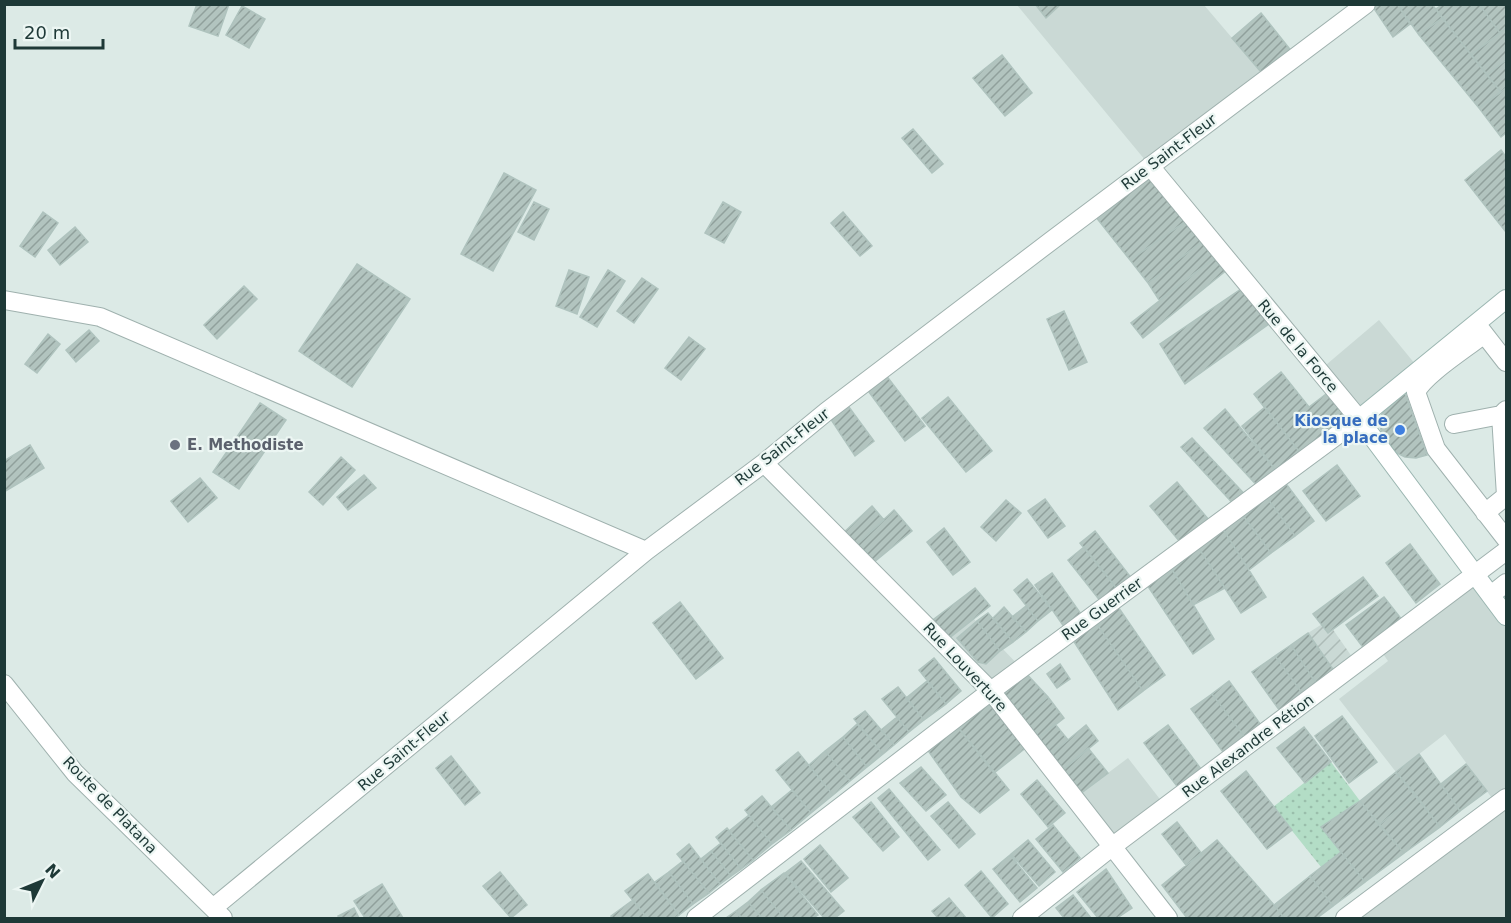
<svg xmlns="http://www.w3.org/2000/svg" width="1511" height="923" font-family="'DejaVu Sans',sans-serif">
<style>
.built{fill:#cad9d5}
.industrial{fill:url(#industrial-furrows)}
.park{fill:url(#park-dots)}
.building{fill:url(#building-hatch);stroke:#afc3be;stroke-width:1.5}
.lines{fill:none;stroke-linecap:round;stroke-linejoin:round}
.minor-casing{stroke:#9fb1ae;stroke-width:20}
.tertiary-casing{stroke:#9fb1ae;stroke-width:20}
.secondary-casing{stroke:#9bb6b1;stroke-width:20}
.minor{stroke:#fff;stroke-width:18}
.tertiary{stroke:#fff;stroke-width:18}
.secondary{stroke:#fff;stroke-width:18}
.shop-dot{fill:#3f7fe0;stroke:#ecf6f3;stroke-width:2}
.worship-dot{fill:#6b7280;stroke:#ecf6f3;stroke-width:2}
.labels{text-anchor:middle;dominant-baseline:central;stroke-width:4.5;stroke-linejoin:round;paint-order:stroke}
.street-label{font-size:15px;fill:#1e3937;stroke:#ecf6f3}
.shop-label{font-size:15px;font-weight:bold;fill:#366cbe;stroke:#ecf6f3;text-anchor:end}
.worship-label{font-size:15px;font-weight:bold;fill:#5b616d;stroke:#ecf6f3;text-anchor:start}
</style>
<defs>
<pattern id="industrial-furrows" width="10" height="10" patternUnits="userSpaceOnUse" patternTransform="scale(1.5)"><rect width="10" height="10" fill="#cad9d5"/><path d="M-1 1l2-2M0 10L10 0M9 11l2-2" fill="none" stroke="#adbbb7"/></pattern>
<pattern id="park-dots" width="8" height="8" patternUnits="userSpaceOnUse" patternTransform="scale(1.5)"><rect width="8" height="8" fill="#b3ddc6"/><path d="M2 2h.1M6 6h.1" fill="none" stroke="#9abeab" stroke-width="1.8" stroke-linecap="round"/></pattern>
<pattern id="building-hatch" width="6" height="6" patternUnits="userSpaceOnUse" patternTransform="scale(1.5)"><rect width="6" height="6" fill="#b2c4bf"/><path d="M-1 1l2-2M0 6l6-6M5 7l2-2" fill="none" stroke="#90a09c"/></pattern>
</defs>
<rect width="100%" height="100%" fill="#dceae6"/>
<path class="built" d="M 1017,5 L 1204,5 L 1267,79 L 1150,166 Z
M 1379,320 L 1420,370 L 1359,419 L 1320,370 Z
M 1476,576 L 1506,616 L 1506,798 L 1497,805 L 1445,734 L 1396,772 L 1339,699 L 1388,661 L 1379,648 Z
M 973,618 L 1022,669 L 991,691 L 943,643 Z
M 1128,758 L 1166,807 L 1113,846 L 1076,797 Z
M 1506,803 L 1506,918 L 1348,918 Z"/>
<path class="industrial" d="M 1327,621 L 1357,664 L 1339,678 L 1308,633 Z"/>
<path class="park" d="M 1331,762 L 1360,801 L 1322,827 L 1341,852 L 1321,867 L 1273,807 Z"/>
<path class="building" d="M 197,4 L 229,4 L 218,36 L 189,26 Z
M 1035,4 L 1061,4 L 1046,18 Z
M 1371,4 L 1397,4 L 1410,24 L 1393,37 Z
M 1397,4 L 1432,4 L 1442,18 L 1419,35 Z
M 1443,4 L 1479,4 L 1500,33 L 1471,55 L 1436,9 Z
M 1479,4 L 1506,4 L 1506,28 L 1500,33 Z
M 242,6 L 265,19 L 249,48 L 226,35 Z
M 1261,13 L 1297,58 L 1267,79 L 1232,38 Z
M 1442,18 L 1501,92 L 1479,108 L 1419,35 Z
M 1506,28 L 1506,60 L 1487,75 L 1471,55 Z
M 1002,55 L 1032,93 L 1005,116 L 973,78 Z
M 1506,60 L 1506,88 L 1501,92 L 1487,75 Z
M 1506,88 L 1506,133 L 1501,137 L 1479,108 Z
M 913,129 L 943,164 L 932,173 L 902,138 Z
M 1501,150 L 1506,157 L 1506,232 L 1465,180 Z
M 1150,166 L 1192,217 L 1130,260 L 1091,211 Z
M 504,173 L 536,190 L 493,271 L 461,254 Z
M 534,202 L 549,209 L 534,240 L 518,232 Z
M 723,202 L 741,212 L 724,243 L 705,233 Z
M 43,212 L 58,223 L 35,257 L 20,246 Z
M 843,212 L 872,246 L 860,256 L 831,223 Z
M 1192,217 L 1208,237 L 1148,283 L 1130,260 Z
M 75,227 L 88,242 L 60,265 L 48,250 Z
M 1208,237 L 1221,253 L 1159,300 L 1148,283 Z
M 1221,253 L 1233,265 L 1143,338 L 1131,323 Z
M 357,264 L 410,299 L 352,387 L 299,351 Z
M 569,270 L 589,277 L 577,314 L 556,306 Z
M 608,270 L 625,281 L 597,327 L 580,317 Z
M 642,278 L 658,289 L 634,323 L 617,311 Z
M 1247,285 L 1276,319 L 1185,384 L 1160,344 Z
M 244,286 L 257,299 L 217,339 L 204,325 Z
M 1064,311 L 1087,362 L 1069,370 L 1047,319 Z
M 89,330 L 99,341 L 76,362 L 66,350 Z
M 48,334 L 60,344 L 37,373 L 25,364 Z
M 689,337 L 705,349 L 681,380 L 665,368 Z
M 882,370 L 925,426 L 905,441 L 863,384 Z
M 1281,372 L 1309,407 L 1334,388 L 1359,419 L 1305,459 L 1254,394 Z
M 1405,393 L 1427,455 L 1416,458 L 1405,457 L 1395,452 L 1387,445 L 1382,435 L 1380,425 L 1382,414 L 1387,405 L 1395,397 Z
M 948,397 L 992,451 L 966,472 L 922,418 Z
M 843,399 L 874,441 L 855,456 L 826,412 Z
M 260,403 L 286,420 L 239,489 L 213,472 Z
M 1265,407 L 1305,459 L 1281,477 L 1242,426 Z
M 1225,409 L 1281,477 L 1262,491 L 1204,428 Z
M 1192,438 L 1250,500 L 1238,509 L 1181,447 Z
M 30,445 L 44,468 L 4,492 L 4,461 Z
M 341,457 L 355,470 L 323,505 L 309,492 Z
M 1337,465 L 1360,496 L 1326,521 L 1303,491 Z
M 364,475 L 376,488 L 348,510 L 337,497 Z
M 1281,477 L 1314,521 L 1295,536 L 1262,491 Z
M 200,478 L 217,498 L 188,522 L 171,501 Z
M 1177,482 L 1214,526 L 1185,548 L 1150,506 Z
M 1262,491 L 1295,536 L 1271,553 L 1238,509 Z
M 1045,499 L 1065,526 L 1048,538 L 1028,511 Z
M 1006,500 L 1021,513 L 996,541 L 981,527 Z
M 872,506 L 884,520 L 851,550 L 839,537 Z
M 1238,509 L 1271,553 L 1249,570 L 1219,523 Z
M 894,510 L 912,531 L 868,567 L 851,550 Z
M 1219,523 L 1266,597 L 1241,613 L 1194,541 Z
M 944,528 L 970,562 L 953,575 L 927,542 Z
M 1095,531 L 1136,584 L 1122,595 L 1080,543 Z
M 1194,541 L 1225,588 L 1193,605 L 1167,561 Z
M 1410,544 L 1440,584 L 1416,603 L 1386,563 Z
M 1084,547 L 1122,595 L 1105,607 L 1068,560 Z
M 1167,561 L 1214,639 L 1193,654 L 1143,579 Z
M 1052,573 L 1086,621 L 1069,634 L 1035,585 Z
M 1363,577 L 1378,596 L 1328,633 L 1313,614 Z
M 1027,579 L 1052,610 L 1038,621 L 1014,590 Z
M 975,588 L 990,606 L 943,643 L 926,625 Z
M 1384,597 L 1403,621 L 1365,650 L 1346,625 Z
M 1114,601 L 1165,675 L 1143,691 L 1092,617 Z
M 680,602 L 723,658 L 696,679 L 653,623 Z
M 1026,606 L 1038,621 L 1026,632 L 1012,617 Z
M 1004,607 L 1026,632 L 1013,642 L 993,618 Z
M 988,613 L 1013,642 L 1000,651 L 977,621 Z
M 1092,617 L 1143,691 L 1118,710 L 1069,634 Z
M 977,621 L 1000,651 L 986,664 L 978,662 L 957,638 Z
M 1308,633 L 1339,678 L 1321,691 L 1291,645 Z
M 1291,645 L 1321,691 L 1308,701 L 1275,656 Z
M 1275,656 L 1308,701 L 1285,718 L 1252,672 Z
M 934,658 L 961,691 L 946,704 L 919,670 Z
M 1060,664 L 1070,679 L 1057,688 L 1047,674 Z
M 1022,669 L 1048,697 L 1017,723 L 991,691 Z
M 927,681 L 946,704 L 924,720 L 906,698 Z
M 1229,681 L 1266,732 L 1250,744 L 1212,694 Z
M 898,687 L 924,720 L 909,732 L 882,699 Z
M 991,691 L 1032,743 L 994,773 L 953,721 Z
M 1212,694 L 1250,744 L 1229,760 L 1191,709 Z
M 1048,697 L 1064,718 L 1032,743 L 1017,723 Z
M 865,711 L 894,745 L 883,754 L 854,719 Z
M 1342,716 L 1377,762 L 1349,783 L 1315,736 Z
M 897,717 L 909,732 L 894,745 L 881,730 Z
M 953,721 L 1009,790 L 980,813 L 961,797 L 924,745 Z
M 857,724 L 883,754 L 867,767 L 843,737 Z
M 1055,724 L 1068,740 L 1045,759 L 1032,743 Z
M 1086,725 L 1098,741 L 1057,775 L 1045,759 Z
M 1168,725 L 1207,777 L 1183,794 L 1144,743 Z
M 1304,727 L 1331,762 L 1305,783 L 1277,748 Z
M 843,737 L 867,767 L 850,781 L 825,751 Z
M 1088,748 L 1108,773 L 1076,797 L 1057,775 Z
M 825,751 L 850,781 L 833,795 L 809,765 Z
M 798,752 L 833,795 L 811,813 L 776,770 Z
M 1419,754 L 1460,811 L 1440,827 L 1396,772 Z
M 451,756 L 480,793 L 465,805 L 436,768 Z
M 1466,764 L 1487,791 L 1460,811 L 1441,784 Z
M 921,767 L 946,795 L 926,811 L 900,783 Z
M 1246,771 L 1292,830 L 1267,849 L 1221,791 Z
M 1396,772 L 1416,795 L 1379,825 L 1360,801 Z
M 1037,780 L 1065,813 L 1048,827 L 1021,794 Z
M 889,789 L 940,850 L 928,860 L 878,798 Z
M 792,790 L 811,813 L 791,830 L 771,807 Z
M 1416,795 L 1440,827 L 1404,853 L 1379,825 Z
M 762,796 L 791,830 L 772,844 L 745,810 Z
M 1360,801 L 1404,853 L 1365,882 L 1321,827 Z
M 871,802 L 899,837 L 883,851 L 853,817 Z
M 948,802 L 975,834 L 959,848 L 931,816 Z
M 749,815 L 772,844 L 753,860 L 729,831 Z
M 1177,822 L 1202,854 L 1186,865 L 1162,834 Z
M 1053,825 L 1080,858 L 1063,872 L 1036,839 Z
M 727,828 L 753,860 L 741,869 L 716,837 Z
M 1028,840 L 1055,872 L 1039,886 L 1011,854 Z
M 1217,840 L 1274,905 L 1284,918 L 1187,918 L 1162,885 Z
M 721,843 L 741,869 L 731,876 L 711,851 Z
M 689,844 L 720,884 L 709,893 L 677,854 Z
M 820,845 L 848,878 L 831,892 L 804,859 Z
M 711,851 L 731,876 L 720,884 L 701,859 Z
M 1341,852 L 1365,882 L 1333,906 L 1310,876 Z
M 1010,855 L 1037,888 L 1020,902 L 993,869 Z
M 683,861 L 709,893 L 693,904 L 669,872 Z
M 801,861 L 844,911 L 835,918 L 824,918 L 785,873 Z
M 1106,869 L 1132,908 L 1117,918 L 1098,918 L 1077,892 Z
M 981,871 L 1008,904 L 992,918 L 965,885 Z
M 500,872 L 527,905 L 511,918 L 483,886 Z
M 669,872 L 693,904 L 679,915 L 655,882 Z
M 784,873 L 818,915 L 813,918 L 784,918 L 761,890 Z
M 648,874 L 679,915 L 675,918 L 647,918 L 625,891 Z
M 1310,876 L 1333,906 L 1317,918 L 1284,918 L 1274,905 Z
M 382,884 L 403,918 L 365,918 L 354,901 Z
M 761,890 L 784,918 L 762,918 L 748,902 Z
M 1073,895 L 1091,918 L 1064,918 L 1056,908 Z
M 949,898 L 966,918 L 938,918 L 932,911 Z
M 633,900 L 647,918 L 613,918 L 611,916 Z
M 748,902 L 762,918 L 742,918 L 736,911 Z
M 354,908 L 359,918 L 339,918 L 338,916 Z
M 736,911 L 741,918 L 726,918 Z"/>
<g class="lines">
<g class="minor-casing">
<path id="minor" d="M 1150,166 L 1359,419
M 4,300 L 100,317 L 646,551
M 1478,326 L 1506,362
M 1484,334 C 1467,348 1425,374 1416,392 L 1436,449 L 1506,539
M 1454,424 L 1501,415 L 1506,410
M 764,463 L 991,691 L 1168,918
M 1485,513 L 1506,496 L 1501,415
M 1491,595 L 1506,583
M 4,684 L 75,773 L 223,918
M 213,908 L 646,551 L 764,463 L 826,412 L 1051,241 L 1366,4
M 1022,918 L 1113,846 L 1506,551
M 1345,918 L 1506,798"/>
</g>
<g class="tertiary-casing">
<path id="tertiary" d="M 696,918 L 991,691 L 1359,419"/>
</g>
<g class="secondary-casing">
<path id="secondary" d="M 1506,299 L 1359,419 L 1506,616"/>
</g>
<use href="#minor" class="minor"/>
<use href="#tertiary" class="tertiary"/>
<use href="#secondary" class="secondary"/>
</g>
<circle class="shop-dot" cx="1400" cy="430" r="6"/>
<circle class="worship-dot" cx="175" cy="445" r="6"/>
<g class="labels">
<g class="street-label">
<text transform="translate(1169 152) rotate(-37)">Rue Saint-Fleur</text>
<text transform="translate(1298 346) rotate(50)">Rue de la Force</text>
<text transform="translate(782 447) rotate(-38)">Rue Saint-Fleur</text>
<text transform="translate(1102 609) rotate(-36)">Rue Guerrier</text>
<text transform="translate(965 667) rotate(47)">Rue Louverture</text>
<text transform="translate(1248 746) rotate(-37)">Rue Alexandre Pétion</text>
<text transform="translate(404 751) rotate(-40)">Rue Saint-Fleur</text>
<text transform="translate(110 805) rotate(46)">Route de Platana</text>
</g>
<g class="shop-label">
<text x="1388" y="421">Kiosque de<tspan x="1388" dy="17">la place</tspan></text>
</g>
<g class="worship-label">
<text x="187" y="445">E. Methodiste</text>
</g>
</g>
<rect width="1511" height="923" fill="none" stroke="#1e3937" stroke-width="12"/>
<g transform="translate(42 881) rotate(47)" stroke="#ecf6f3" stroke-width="4.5" paint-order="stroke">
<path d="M0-4.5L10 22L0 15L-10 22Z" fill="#1e3937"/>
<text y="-9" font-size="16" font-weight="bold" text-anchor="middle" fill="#1e3937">N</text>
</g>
<path d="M15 39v9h88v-9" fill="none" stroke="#1e3937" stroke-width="3"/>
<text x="24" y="39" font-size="18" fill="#1e3937" stroke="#ecf6f3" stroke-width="4.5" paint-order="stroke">20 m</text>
</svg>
